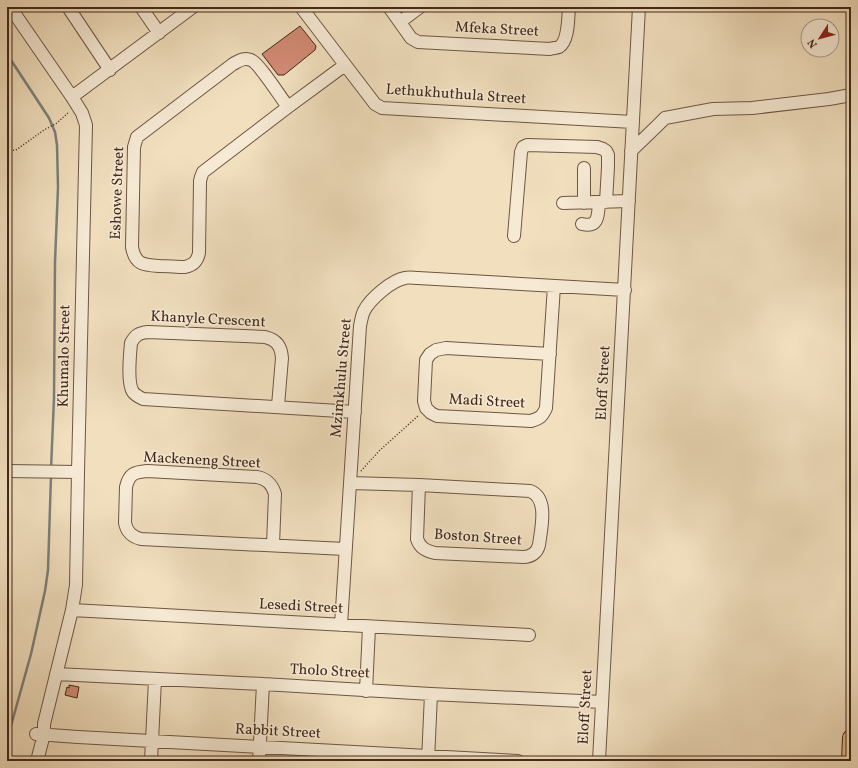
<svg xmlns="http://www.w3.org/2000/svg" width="858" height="768" font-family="Vollkorn,serif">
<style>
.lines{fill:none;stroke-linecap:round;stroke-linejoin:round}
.stream{stroke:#7b807c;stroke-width:2.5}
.building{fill:#d28a75;stroke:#43281a}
.minor-casing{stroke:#6e5643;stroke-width:14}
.major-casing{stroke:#43281a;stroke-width:18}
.path{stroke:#43281a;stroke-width:1.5;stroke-dasharray:1 2;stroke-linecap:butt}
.minor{stroke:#f6ead5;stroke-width:12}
.major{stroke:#e8c07f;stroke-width:16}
.labels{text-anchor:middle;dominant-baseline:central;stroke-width:3;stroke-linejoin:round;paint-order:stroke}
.street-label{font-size:15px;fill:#43281a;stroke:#f6ead5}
</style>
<rect width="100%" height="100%" fill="#f1dfbe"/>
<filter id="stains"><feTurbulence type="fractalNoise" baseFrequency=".005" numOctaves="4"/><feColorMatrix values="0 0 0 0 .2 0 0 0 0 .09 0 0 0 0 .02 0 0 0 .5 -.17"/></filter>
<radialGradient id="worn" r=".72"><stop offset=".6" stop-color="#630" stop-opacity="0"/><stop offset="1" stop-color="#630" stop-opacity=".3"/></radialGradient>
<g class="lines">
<path class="stream" d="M 7,54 L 49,118 L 55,132 L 57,145 L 58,187 L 55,262 L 54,398 L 51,469
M 7,740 L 31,654 L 45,591 L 48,570 L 51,476"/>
</g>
<path class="building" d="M 300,26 L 316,46 L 315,50 L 284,75 L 278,75 L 262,54 Z
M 69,685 L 79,687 L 77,698 L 65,695 L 67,687 L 69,688 Z"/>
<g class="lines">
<g class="minor-casing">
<path id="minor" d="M 10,7 L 72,97 L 82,113 L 86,125 L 79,429 L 78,472 L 76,585 L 72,610 L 44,724 L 44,734 L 37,761
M 68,7 L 110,70
M 141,7 L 159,33
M 301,7 L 375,104 L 382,108 L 633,122
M 389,7 L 411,38 L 418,42 L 550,49 C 552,48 557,48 559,47 C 569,41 568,17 569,7
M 400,22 L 420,7
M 72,97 L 193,7
M 288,107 C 281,98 259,63 251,60 C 244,57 239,61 233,64 L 141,134 L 137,137 L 134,147 L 132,247 C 135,265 144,265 160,266 C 168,266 177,267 185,267 C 193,265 197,262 199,253 L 200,181 L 201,177 L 203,172 L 288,107 L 345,65
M 631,151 L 658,125 L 665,118 L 713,109 L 752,108 L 829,99 L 851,95
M 584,168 L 584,203
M 563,203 L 629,201
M 582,224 C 599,228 598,215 599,202
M 514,236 L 521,152 L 523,147 L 527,145 L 597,147 L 603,149 L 606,151 L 608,155 L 608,167 L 606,202
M 550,354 L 446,348 L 436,350 L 430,354 L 426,360 L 424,401 L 426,408 L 431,413 L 437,416 L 531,421 C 540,418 542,417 546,408 L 554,286
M 278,406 L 282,358 C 281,346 277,340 265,337 L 148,332 C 139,333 135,335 131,343 C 130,354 127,383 133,392 C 135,395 139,397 143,399 L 355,412
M 7,471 L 78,472
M 350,483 L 419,485 L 530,491 C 549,498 541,529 539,545 C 537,553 531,557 523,557 L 435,553 C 426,551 420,548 417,539 L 419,485
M 273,545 L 275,494 C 272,484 267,479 257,477 L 147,471 C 134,472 129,474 126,487 L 125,523 C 127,533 133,537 141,539 L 345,549
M 72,610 L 529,635
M 341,625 L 360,326 C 361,321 362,315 364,311 C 370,299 392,280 405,278 C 409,277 414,278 418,278 L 625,290
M 56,674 L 263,684 L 431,694 L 602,702
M 366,691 L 369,627
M 36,734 L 78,737 L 518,761
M 151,761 L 155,680
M 259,761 L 263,684
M 428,761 L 431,694
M 599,761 L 639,7"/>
</g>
<g class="major-casing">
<path id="major" d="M 850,761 L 851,738"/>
</g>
<path class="path" d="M 7,151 L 16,150 L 44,130 L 57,123 L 69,112
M 361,471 L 379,451 L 419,415"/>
<use href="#minor" class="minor"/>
<use href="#major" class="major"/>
</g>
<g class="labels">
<g class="street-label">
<text transform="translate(497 30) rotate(3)">Mfeka Street</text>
<text transform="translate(456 95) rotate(4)">Lethukhuthula Street</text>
<text transform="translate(118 193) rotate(-88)">Eshowe Street</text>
<text transform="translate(208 320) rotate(3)">Khanyle Crescent</text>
<text transform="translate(65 356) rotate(-89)">Khumalo Street</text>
<text transform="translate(342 378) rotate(-85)">Mzimkhulu Street</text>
<text transform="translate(604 383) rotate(-87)">Eloff Street</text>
<text transform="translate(487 402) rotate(3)">Madi Street</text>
<text transform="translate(202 461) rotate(3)">Mackeneng Street</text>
<text transform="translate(478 538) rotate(4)">Boston Street</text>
<text transform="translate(301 607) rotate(3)">Lesedi Street</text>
<text transform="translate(330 672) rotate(3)">Tholo Street</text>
<text transform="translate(586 707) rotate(-87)">Eloff Street</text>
<text transform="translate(278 732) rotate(3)">Rabbit Street</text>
</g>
</g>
<rect width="858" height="768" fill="none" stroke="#f1dfbe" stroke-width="24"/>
<rect x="8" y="8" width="842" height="752" fill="none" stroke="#43281a" stroke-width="2"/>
<rect x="12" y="12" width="834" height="744" fill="none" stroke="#43281a"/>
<g transform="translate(820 38) rotate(234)"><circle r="19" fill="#f6ead5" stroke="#ae9c8a"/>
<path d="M0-3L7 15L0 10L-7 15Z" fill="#8f2418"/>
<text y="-6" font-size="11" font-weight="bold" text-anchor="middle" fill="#43281a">N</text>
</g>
<rect width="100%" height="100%" filter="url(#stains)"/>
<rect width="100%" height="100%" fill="url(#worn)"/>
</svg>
